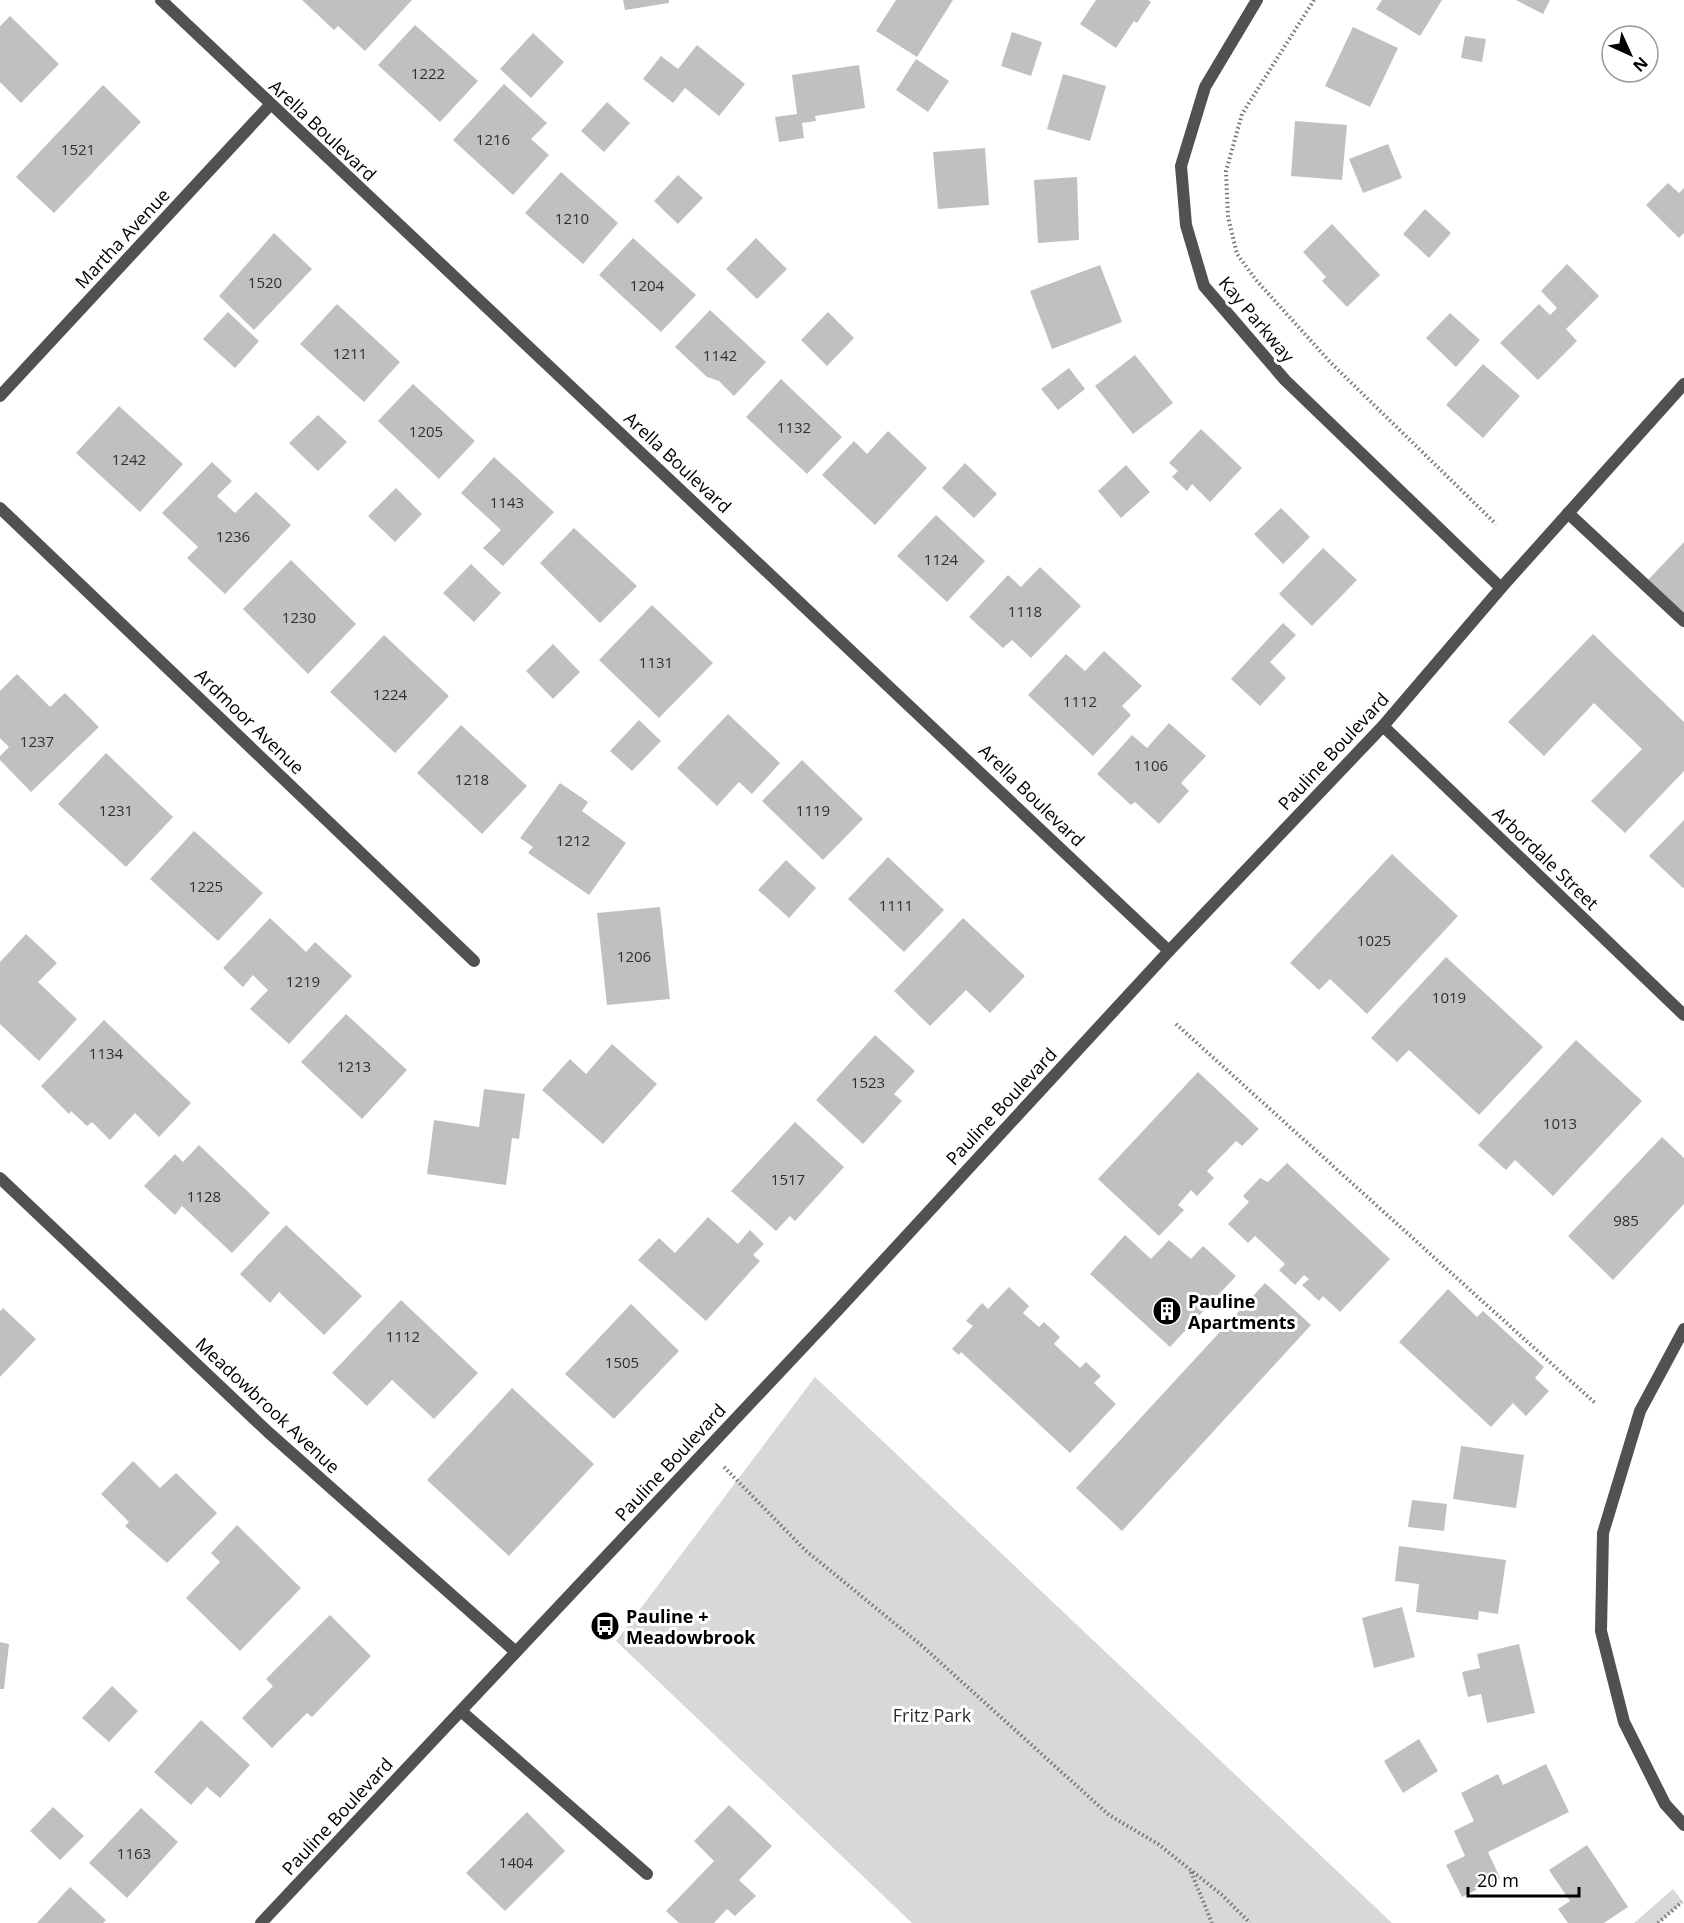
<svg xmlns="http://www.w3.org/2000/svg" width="1684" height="1923" font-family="'Open Sans',sans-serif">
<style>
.green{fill:#d8d8d8}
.building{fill:#c0c0c0}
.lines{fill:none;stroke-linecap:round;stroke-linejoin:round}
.path{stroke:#737373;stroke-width:4;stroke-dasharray:1.5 3;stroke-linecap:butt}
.service{stroke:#515151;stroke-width:12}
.minor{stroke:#515151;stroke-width:12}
.tertiary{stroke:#515151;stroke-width:12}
.labels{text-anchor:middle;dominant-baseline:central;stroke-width:6;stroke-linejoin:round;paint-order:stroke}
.number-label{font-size:15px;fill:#303030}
.street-label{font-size:18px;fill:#000;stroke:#fff}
.poi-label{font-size:18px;font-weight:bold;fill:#000;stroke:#fff;text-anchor:start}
.park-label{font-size:18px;fill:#2f2f2f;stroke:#fff}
</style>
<rect width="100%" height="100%" fill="#fff"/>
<path class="green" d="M 815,1377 L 1392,1923 L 912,1923 L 616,1641 Z
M 1673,1889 L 1683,1902 L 1659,1923 L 1634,1923 Z"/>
<path class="building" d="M 302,0 L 412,0 L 365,51 L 338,26 L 334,30 Z
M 623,0 L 669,0 L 669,3 L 625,10 Z
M 896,0 L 953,0 L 917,57 L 876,31 Z
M 1096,0 L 1148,0 L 1151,2 L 1137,23 L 1134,21 L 1116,48 L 1080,24 Z
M 1382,0 L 1442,0 L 1420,36 L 1376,9 Z
M 1516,0 L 1550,0 L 1543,14 Z
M 10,16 L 59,64 L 21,103 L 0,82 L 0,26 Z
M 415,25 L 478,81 L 440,122 L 378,65 Z
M 1353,27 L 1398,48 L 1370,107 L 1325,86 Z
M 1012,32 L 1042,42 L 1031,76 L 1001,66 Z
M 533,33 L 564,62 L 531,98 L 500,69 Z
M 1465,36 L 1486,39 L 1482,62 L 1461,58 Z
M 697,45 L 745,84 L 719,116 L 685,88 L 673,103 L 643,79 L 661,56 L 678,69 Z
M 916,59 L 949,81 L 928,112 L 896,90 Z
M 859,65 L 865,108 L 815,116 L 816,121 L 802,123 L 804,138 L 779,142 L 775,117 L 797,114 L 792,75 Z
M 1063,74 L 1106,86 L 1090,141 L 1047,129 Z
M 504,84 L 547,123 L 531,139 L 549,155 L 513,195 L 453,140 Z
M 103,85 L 141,122 L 54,213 L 16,177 Z
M 607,102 L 630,123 L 604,152 L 581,131 Z
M 1295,121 L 1347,125 L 1342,180 L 1291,176 Z
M 1388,144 L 1402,178 L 1363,193 L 1349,159 Z
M 985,148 L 989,205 L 938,209 L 933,152 Z
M 561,172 L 618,223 L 583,264 L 525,213 Z
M 678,175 L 703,198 L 678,224 L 654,201 Z
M 1077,177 L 1079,240 L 1038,243 L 1034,180 Z
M 1668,183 L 1679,193 L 1684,188 L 1684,233 L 1679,238 L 1646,205 Z
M 1425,209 L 1451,233 L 1429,258 L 1403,234 Z
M 1332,224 L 1380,275 L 1347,307 L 1322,281 L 1326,277 L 1303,252 Z
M 274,233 L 312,269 L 254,330 L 219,296 Z
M 633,238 L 696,295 L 661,332 L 599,275 Z
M 756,238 L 787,269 L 757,299 L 726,269 Z
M 1567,264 L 1599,296 L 1566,329 L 1577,341 L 1538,380 L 1500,343 L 1539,304 L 1550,315 L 1557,308 L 1541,291 Z
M 1100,265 L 1122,322 L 1052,349 L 1030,291 Z
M 337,304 L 400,362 L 364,402 L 300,344 Z
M 710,310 L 766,362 L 734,396 L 719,381 L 707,377 L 675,347 Z
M 228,312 L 259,341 L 235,368 L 203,339 Z
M 828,312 L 854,338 L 827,366 L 801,340 Z
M 1450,313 L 1480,340 L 1456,367 L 1426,338 Z
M 1135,355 L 1173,403 L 1133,434 L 1095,386 Z
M 1483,364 L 1520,396 L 1483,438 L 1446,405 Z
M 1069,368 L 1085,389 L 1058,410 L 1041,389 Z
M 781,379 L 842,437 L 807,474 L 746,417 Z
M 413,384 L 475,441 L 439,479 L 378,421 Z
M 119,406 L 183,464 L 140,512 L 76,453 Z
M 318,415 L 347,442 L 318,471 L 289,443 Z
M 1201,429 L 1242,468 L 1210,502 L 1192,484 L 1187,491 L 1172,477 L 1178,471 L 1169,463 Z
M 888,431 L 927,468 L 875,525 L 822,475 L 854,441 L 867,454 Z
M 494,457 L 554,512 L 503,566 L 483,548 L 501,530 L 461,493 Z
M 212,462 L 232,481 L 217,496 L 235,513 L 256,492 L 291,525 L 225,594 L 187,558 L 198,547 L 162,513 Z
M 965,463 L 997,494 L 974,518 L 942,488 Z
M 1126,465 L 1150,492 L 1121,518 L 1098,491 Z
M 396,488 L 422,514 L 395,542 L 368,516 Z
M 1281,508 L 1310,537 L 1283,564 L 1254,534 Z
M 936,515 L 985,561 L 947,602 L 897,556 Z
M 574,528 L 637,586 L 600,623 L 540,563 Z
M 1684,542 L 1684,614 L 1648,580 Z
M 1323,548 L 1357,580 L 1312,626 L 1279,594 Z
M 291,560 L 356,624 L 308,674 L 243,609 Z
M 471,564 L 501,593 L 474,622 L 443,593 Z
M 1040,567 L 1081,606 L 1031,658 L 1012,640 L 1003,648 L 969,617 L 1008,575 L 1021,587 Z
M 652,605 L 713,663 L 659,718 L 599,660 Z
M 1283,623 L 1296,635 L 1270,662 L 1286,678 L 1260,706 L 1231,679 Z
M 1593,634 L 1684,722 L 1684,771 L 1625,833 L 1591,801 L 1642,749 L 1594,703 L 1544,756 L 1508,722 Z
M 384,635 L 449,696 L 395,753 L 330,692 Z
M 553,644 L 580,672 L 553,699 L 526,671 Z
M 1104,651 L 1142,686 L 1122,706 L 1131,715 L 1093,756 L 1028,695 L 1066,654 L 1085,671 Z
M 17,674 L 50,707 L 65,693 L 99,727 L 31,792 L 0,760 L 0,756 L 9,747 L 0,738 L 0,691 Z
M 728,714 L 780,763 L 752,794 L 739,782 L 717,806 L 677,768 Z
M 639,720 L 661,741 L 632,771 L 610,751 Z
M 1169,723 L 1206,756 L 1181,783 L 1189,791 L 1159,824 L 1135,802 L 1131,805 L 1097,774 L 1132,735 L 1147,748 Z
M 461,725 L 527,786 L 482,834 L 417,773 Z
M 106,753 L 173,817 L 126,867 L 58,804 Z
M 802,760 L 863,819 L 823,860 L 762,801 Z
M 560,783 L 588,802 L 582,811 L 626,843 L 589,895 L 528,853 L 533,847 L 520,838 Z
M 1684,820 L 1684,887 L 1683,888 L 1649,856 Z
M 194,831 L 263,893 L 218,941 L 150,879 Z
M 1392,854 L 1458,916 L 1367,1014 L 1330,979 L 1319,990 L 1290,963 Z
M 888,857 L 944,910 L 904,952 L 848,899 Z
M 786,860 L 816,888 L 789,918 L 758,890 Z
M 660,907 L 670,999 L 607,1005 L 597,913 Z
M 270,918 L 306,952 L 315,942 L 352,976 L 289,1044 L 250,1009 L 268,990 L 253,975 L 243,987 L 223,968 Z
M 963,918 L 1025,976 L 990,1013 L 966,990 L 930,1026 L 894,991 Z
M 26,934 L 57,963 L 38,982 L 77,1019 L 39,1061 L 0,1024 L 0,962 Z
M 1446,957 L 1543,1047 L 1479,1115 L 1409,1050 L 1397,1062 L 1371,1038 Z
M 346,1014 L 407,1070 L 362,1119 L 301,1062 Z
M 104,1020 L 191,1103 L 159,1137 L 135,1113 L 110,1140 L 92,1122 L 87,1126 L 71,1111 L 69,1114 L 41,1086 Z
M 875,1035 L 915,1071 L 894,1094 L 902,1101 L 863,1144 L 816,1100 Z
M 1576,1040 L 1642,1101 L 1553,1196 L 1515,1160 L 1506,1170 L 1478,1145 Z
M 612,1044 L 657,1084 L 603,1144 L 542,1090 L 570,1059 L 586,1074 Z
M 1198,1072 L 1259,1129 L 1242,1146 L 1236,1141 L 1207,1171 L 1214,1178 L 1197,1196 L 1191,1190 L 1178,1205 L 1184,1210 L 1159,1236 L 1098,1179 Z
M 484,1089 L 525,1094 L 519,1139 L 512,1138 L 506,1185 L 427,1174 L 434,1120 L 479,1127 Z
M 795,1122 L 844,1167 L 795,1221 L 790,1216 L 776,1231 L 731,1191 Z
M 1662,1137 L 1684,1158 L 1684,1204 L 1613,1280 L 1568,1236 Z
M 199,1145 L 270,1213 L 232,1253 L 182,1206 L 175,1215 L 144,1186 L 175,1154 L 183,1162 Z
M 1287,1163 L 1390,1259 L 1340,1312 L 1323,1296 L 1319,1301 L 1302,1285 L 1309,1279 L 1304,1275 L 1295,1285 L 1279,1270 L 1285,1264 L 1255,1236 L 1248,1243 L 1228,1224 L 1249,1202 L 1243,1196 L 1260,1178 L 1268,1182 Z
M 708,1217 L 738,1244 L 750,1230 L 764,1244 L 753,1255 L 760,1261 L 706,1321 L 638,1260 L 659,1238 L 675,1253 Z
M 286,1225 L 362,1296 L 324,1335 L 279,1292 L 270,1303 L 240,1274 Z
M 1125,1235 L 1151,1259 L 1169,1240 L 1191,1259 L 1203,1246 L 1236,1276 L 1170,1347 L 1090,1274 Z
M 1265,1283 L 1311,1325 L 1122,1531 L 1076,1488 Z
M 1009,1287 L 1029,1306 L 1023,1313 L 1039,1327 L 1044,1322 L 1060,1337 L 1054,1344 L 1080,1368 L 1086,1362 L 1101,1376 L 1094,1383 L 1116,1404 L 1070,1453 L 961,1352 L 959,1355 L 952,1349 L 973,1326 L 966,1321 L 982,1303 L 988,1309 Z
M 1448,1289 L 1477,1317 L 1483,1311 L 1544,1367 L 1535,1378 L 1549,1391 L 1526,1416 L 1513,1403 L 1491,1427 L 1399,1342 Z
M 401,1300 L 478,1373 L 434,1419 L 392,1380 L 367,1406 L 332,1373 Z
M 631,1304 L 679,1351 L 614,1419 L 565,1374 Z
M 3,1308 L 36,1339 L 0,1377 L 0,1311 Z
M 512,1388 L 594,1464 L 509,1556 L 427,1480 Z
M 1461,1446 L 1524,1455 L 1516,1508 L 1453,1499 Z
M 133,1461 L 160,1488 L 176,1473 L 217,1513 L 167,1563 L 125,1526 L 129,1522 L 101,1494 Z
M 1412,1500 L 1447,1504 L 1444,1531 L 1408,1527 Z
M 237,1525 L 301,1588 L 240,1651 L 186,1598 L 220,1562 L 211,1553 Z
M 1399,1546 L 1506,1560 L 1498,1614 L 1479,1611 L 1478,1620 L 1416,1612 L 1419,1584 L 1395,1581 Z
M 1402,1607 L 1415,1657 L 1374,1668 L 1362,1618 Z
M 330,1615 L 371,1656 L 312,1717 L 307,1713 L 272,1748 L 242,1718 L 273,1686 L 266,1679 Z
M 0,1642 L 9,1644 L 4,1689 L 0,1689 Z
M 1519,1644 L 1535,1713 L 1487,1723 L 1481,1694 L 1468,1697 L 1462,1672 L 1480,1668 L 1477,1654 Z
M 112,1686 L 138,1711 L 109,1742 L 82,1718 Z
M 201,1720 L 250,1765 L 220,1798 L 207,1787 L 191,1805 L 154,1772 Z
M 1419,1739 L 1438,1771 L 1403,1793 L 1384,1761 Z
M 1546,1764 L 1569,1812 L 1488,1852 L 1500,1878 L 1462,1897 L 1446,1865 L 1465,1856 L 1454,1831 L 1474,1821 L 1461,1793 L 1498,1774 L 1503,1785 Z
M 729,1805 L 772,1846 L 739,1880 L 756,1896 L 735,1916 L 727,1909 L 714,1923 L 679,1923 L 666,1911 L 714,1861 L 694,1841 Z
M 53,1807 L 84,1836 L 60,1860 L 30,1831 Z
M 141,1808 L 178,1842 L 127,1898 L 89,1863 Z
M 527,1812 L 565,1851 L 505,1911 L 466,1873 Z
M 1587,1845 L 1628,1907 L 1604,1923 L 1568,1923 L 1558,1909 L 1570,1901 L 1549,1870 Z
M 70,1887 L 106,1920 L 103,1923 L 37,1923 Z"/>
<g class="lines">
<path class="path" d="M 1314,0 L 1242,114 L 1226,171 L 1228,217 L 1237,254 L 1256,280 L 1331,363 L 1496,524
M 1176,1024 L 1595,1403
M 724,1467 L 805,1550 L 921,1645 L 1109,1815 L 1158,1844 L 1222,1895 L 1250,1923
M 1191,1872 L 1212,1923
M 1658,1923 L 1682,1902"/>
<path class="service" d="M 1568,513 L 1684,621
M 461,1711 L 647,1874"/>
<path class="minor" d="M 161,0 L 1169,951
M 1257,0 L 1205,87 L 1181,166 L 1186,225 L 1204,286 L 1285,380 L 1501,588
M 0,396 L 270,105
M 0,508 L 474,961
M 1383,726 L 1684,1015
M 0,1178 L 268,1432 L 516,1652
M 1684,1329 L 1640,1411 L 1603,1533 L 1601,1631 L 1624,1722 L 1665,1804 L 1684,1825"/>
<path class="tertiary" d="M 261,1923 L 838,1310 L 1169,951 L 1383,726 L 1501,588 L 1684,384"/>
</g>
<defs>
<g id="building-disc" transform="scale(1.5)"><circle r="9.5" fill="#000" stroke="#fff"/><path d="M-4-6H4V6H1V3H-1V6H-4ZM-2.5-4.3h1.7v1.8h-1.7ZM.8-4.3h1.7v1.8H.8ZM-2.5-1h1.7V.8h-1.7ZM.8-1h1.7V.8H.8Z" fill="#fff"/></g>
<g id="bus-disc" transform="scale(1.5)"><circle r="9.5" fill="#000" stroke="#fff"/><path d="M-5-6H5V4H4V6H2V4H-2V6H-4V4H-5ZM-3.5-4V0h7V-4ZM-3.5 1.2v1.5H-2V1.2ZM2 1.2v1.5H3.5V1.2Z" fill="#fff"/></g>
</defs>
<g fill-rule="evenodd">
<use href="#building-disc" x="1167" y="1311"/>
<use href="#bus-disc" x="605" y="1626"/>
</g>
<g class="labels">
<g class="number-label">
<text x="428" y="73">1222</text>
<text x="493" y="139">1216</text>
<text x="78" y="149">1521</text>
<text x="572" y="218">1210</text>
<text x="265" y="282">1520</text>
<text x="647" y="285">1204</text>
<text x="350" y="353">1211</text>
<text x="720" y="355">1142</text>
<text x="794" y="427">1132</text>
<text x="426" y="431">1205</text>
<text x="129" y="459">1242</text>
<text x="507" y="502">1143</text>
<text x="233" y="536">1236</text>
<text x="941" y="559">1124</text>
<text x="1025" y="611">1118</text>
<text x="299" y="617">1230</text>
<text x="656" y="662">1131</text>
<text x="390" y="694">1224</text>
<text x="1080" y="701">1112</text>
<text x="37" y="741">1237</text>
<text x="1151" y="765">1106</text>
<text x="472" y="779">1218</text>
<text x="116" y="810">1231</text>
<text x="813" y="810">1119</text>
<text x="573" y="840">1212</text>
<text x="206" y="886">1225</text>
<text x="896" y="905">1111</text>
<text x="1374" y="940">1025</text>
<text x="634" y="956">1206</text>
<text x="303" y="981">1219</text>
<text x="1449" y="997">1019</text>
<text x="106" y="1053">1134</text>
<text x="354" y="1066">1213</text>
<text x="868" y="1082">1523</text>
<text x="1560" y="1123">1013</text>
<text x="788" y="1179">1517</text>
<text x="204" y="1196">1128</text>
<text x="1626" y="1220">985</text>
<text x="403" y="1336">1112</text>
<text x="622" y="1362">1505</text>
<text x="134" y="1853">1163</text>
<text x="516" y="1862">1404</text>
</g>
<g class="street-label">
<text transform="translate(323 130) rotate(43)">Arella Boulevard</text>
<text transform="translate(122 238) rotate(-47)">Martha Avenue</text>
<text transform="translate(1257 319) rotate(50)">Kay Parkway</text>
<text transform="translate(678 462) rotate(43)">Arella Boulevard</text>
<text transform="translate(250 721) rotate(44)">Ardmoor Avenue</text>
<text transform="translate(1333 751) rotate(-47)">Pauline Boulevard</text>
<text transform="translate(1032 795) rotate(44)">Arella Boulevard</text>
<text transform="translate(1546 858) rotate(44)">Arbordale Street</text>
<text transform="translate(1001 1106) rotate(-47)">Pauline Boulevard</text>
<text transform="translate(268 1405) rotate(43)">Meadowbrook Avenue</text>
<text transform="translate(670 1462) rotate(-47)">Pauline Boulevard</text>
<text transform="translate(337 1816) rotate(-47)">Pauline Boulevard</text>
</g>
<g class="poi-label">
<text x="1188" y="1301">Pauline<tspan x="1188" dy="21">Apartments</tspan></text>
<text x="626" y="1616">Pauline +<tspan x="626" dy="21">Meadowbrook</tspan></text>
</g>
<g class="park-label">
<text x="932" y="1715">Fritz Park</text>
</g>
</g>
<g transform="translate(1630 54) rotate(135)"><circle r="28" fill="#ffffff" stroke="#999999" stroke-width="1.5"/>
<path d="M0-4.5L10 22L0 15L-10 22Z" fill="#000000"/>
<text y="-9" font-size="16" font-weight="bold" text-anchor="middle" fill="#000000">N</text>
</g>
<path d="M1468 1887v9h111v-9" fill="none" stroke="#000000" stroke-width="3"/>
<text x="1477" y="1887" font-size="18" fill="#000000" stroke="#ffffff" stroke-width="4.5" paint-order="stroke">20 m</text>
</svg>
